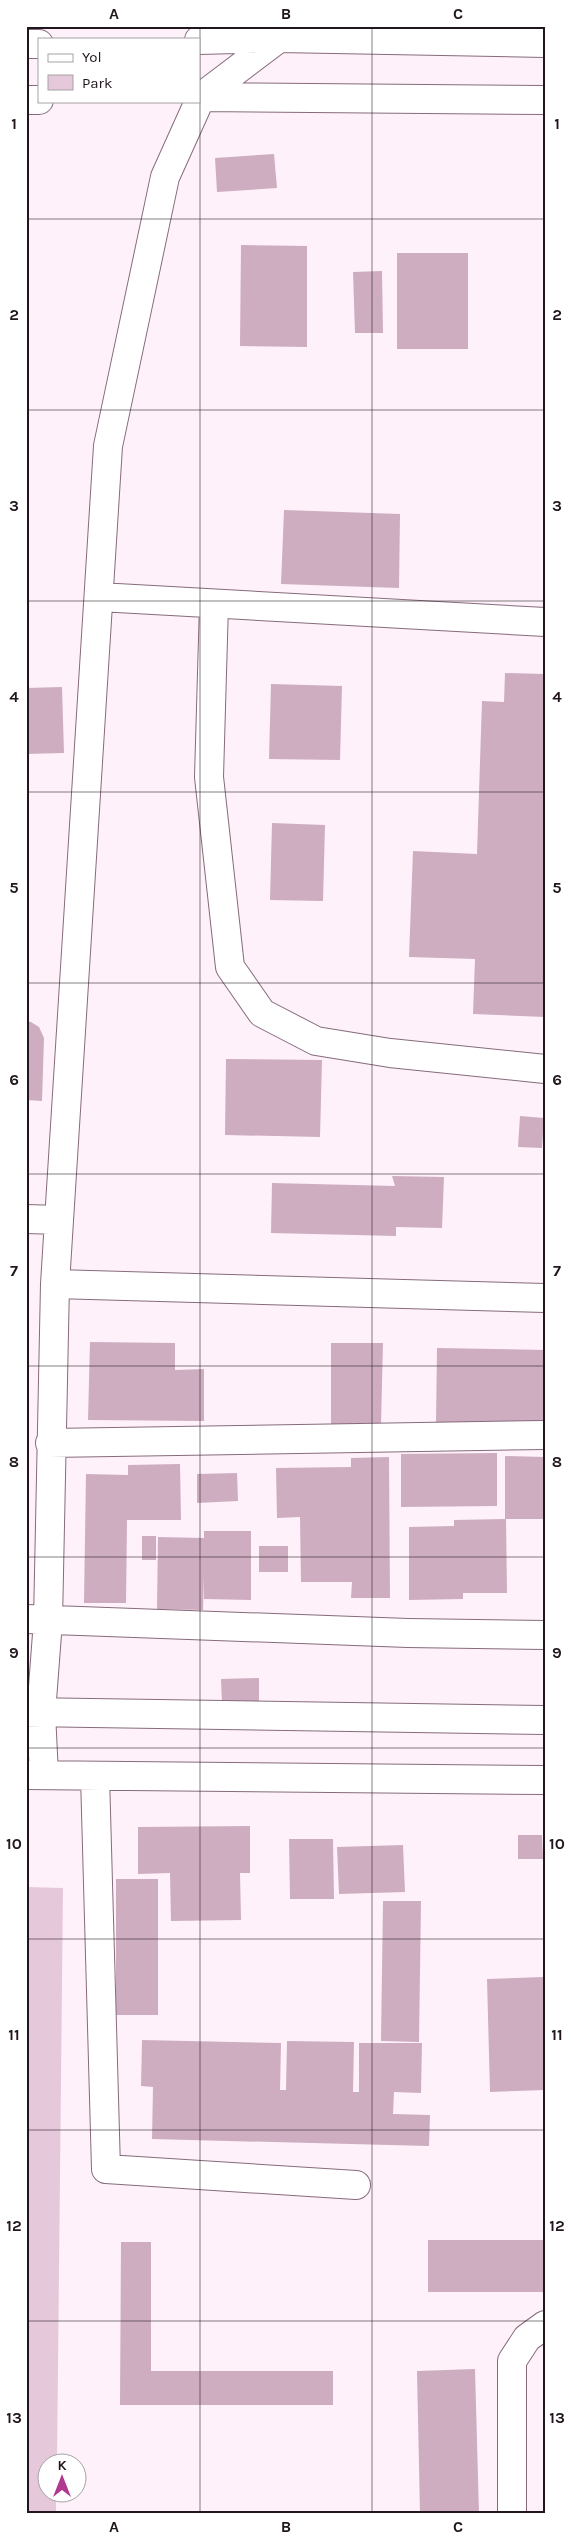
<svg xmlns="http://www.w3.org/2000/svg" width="571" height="2540" font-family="Karla,sans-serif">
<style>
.green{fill:#e6c8db}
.building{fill:#ceadc1}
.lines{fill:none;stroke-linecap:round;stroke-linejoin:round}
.minor-casing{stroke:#866b7c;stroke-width:30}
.minor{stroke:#fff;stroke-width:28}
.grid{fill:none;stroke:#21161d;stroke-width:1;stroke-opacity:0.55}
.neatline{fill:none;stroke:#21161d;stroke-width:2}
.grid-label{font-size:16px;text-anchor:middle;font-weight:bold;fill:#21161d}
</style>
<rect width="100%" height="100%" fill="#fef1f9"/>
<path class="green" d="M 26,1887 L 63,1888 L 57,2462 L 48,2462 L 48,2492 L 56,2493 L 56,2514 L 26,2514 Z"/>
<path class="building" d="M 274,154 L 277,188 L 217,192 L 215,158 Z
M 241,245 L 307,246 L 307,347 L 240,346 Z
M 397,253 L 468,253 L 468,349 L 397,349 Z
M 382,271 L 383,333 L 355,333 L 353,272 Z
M 284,510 L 400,514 L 399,588 L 281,584 Z
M 505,673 L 545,674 L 545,1017 L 473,1014 L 475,959 L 409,957 L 413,851 L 477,854 L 482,701 L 504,702 Z
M 271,684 L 342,686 L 340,760 L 269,759 Z
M 62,687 L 64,753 L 26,754 L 26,688 Z
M 272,823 L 325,825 L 323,901 L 270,900 Z
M 26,1021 L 31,1022 L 39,1027 L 44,1038 L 42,1101 L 26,1100 Z
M 226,1059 L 322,1060 L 320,1137 L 225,1135 Z
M 520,1116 L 544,1118 L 542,1148 L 518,1147 Z
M 392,1176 L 444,1177 L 442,1228 L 396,1227 L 396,1236 L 271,1233 L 272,1183 L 395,1186 Z
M 90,1342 L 175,1343 L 175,1370 L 204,1369 L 204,1421 L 88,1420 Z
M 331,1343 L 383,1343 L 381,1425 L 331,1426 Z
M 437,1348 L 545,1350 L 545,1425 L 436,1423 Z
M 497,1453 L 497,1506 L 401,1507 L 401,1454 Z
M 505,1456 L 545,1457 L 545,1519 L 505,1519 Z
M 389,1457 L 390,1598 L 351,1598 L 352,1582 L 301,1582 L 300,1517 L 277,1518 L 276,1468 L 351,1467 L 351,1458 Z
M 180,1464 L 181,1520 L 127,1520 L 126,1603 L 84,1603 L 86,1474 L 128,1475 L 128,1465 Z
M 237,1473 L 238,1501 L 197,1503 L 197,1474 Z
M 506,1519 L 507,1593 L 463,1593 L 463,1599 L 409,1600 L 409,1527 L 454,1526 L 454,1520 Z
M 204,1531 L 251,1531 L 251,1600 L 204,1599 L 204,1576 L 203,1610 L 157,1609 L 158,1537 L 204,1538 Z
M 142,1536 L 156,1536 L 156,1560 L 142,1560 Z
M 259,1546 L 288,1546 L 288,1572 L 259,1572 Z
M 259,1678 L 259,1702 L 222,1703 L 221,1679 Z
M 250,1826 L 250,1873 L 240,1873 L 241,1920 L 171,1921 L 170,1873 L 138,1874 L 138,1827 Z
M 518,1835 L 542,1835 L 543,1859 L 518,1859 Z
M 289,1839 L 333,1839 L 334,1899 L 290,1899 Z
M 403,1845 L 405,1892 L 339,1894 L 337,1847 Z
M 116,1879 L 158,1879 L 158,2015 L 116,2015 Z
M 383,1901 L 421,1901 L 419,2042 L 381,2041 Z
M 543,1977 L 545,2090 L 490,2092 L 487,1979 Z
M 142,2040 L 281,2043 L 280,2090 L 286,2090 L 287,2041 L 354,2042 L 353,2092 L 359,2092 L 359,2043 L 422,2043 L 421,2093 L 394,2092 L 393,2114 L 430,2115 L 429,2146 L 152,2139 L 153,2087 L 141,2086 Z
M 428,2240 L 545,2240 L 545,2292 L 428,2292 Z
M 121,2242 L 151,2242 L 151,2371 L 333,2371 L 333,2405 L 120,2405 Z
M 475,2369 L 479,2514 L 420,2514 L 417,2371 Z"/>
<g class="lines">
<g class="minor-casing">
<path id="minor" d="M 199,40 L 279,38 L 545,43
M 26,44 L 39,44
M 199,97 L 545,100
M 26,100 L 39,100
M 99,597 L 545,622
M 214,604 L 209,777 L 230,967 L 262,1013 L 316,1041 L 390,1053 L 545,1069
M 26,1219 L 59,1220
M 55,1284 L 545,1298
M 50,1443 L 545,1435
M 26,1619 L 408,1633 L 545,1635
M 26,1712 L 545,1720
M 26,1775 L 545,1780
M 44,1775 L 41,1713 L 48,1621 L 55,1284 L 108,446 L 165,177 L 201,97 L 279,38 L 285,26
M 95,1776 L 106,2169 L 356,2185
M 512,2514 L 512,2361 L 527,2338 L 545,2325"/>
</g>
<use href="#minor" class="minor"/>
</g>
<path class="grid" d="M 200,26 L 200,2514M 372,26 L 372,2514M 26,219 L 545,219M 26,410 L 545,410M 26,601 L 545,601M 26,792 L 545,792M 26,983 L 545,983M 26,1174 L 545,1174M 26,1366 L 545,1366M 26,1557 L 545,1557M 26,1748 L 545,1748M 26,1939 L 545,1939M 26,2130 L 545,2130M 26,2321 L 545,2321"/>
<rect width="571" height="2540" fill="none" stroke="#ffffff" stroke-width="55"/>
<rect x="38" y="38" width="162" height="65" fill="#ffffff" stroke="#a6a2a5"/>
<rect x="48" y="54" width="25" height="8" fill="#ffffff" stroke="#a6a2a5"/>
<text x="82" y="62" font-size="15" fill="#21161d">Yol</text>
<rect x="48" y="75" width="25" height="15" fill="#e6c8db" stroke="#a6a2a5"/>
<text x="82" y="88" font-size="15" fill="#21161d">Park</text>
<g transform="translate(62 2478)"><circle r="24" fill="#ffffff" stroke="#a6a2a5"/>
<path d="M0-4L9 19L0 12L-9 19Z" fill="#b0398f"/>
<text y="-8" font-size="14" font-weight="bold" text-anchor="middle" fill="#21161d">K</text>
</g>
<rect x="28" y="28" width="516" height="2484" class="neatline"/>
<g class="grid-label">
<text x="114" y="19">A</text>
<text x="286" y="19">B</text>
<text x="458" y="19">C</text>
<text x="14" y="129">1</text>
<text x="557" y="129">1</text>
<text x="14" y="320">2</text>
<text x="557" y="320">2</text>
<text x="14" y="511">3</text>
<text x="557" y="511">3</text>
<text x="14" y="702">4</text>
<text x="557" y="702">4</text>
<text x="14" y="893">5</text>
<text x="557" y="893">5</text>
<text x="14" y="1085">6</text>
<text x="557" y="1085">6</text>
<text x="14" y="1276">7</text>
<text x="557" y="1276">7</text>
<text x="14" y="1467">8</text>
<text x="557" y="1467">8</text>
<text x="14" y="1658">9</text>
<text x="557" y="1658">9</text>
<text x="14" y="1849">10</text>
<text x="557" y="1849">10</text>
<text x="14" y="2040">11</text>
<text x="557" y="2040">11</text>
<text x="14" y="2231">12</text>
<text x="557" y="2231">12</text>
<text x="14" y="2423">13</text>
<text x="557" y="2423">13</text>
<text x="114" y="2532">A</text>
<text x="286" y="2532">B</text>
<text x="458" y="2532">C</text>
</g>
</svg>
